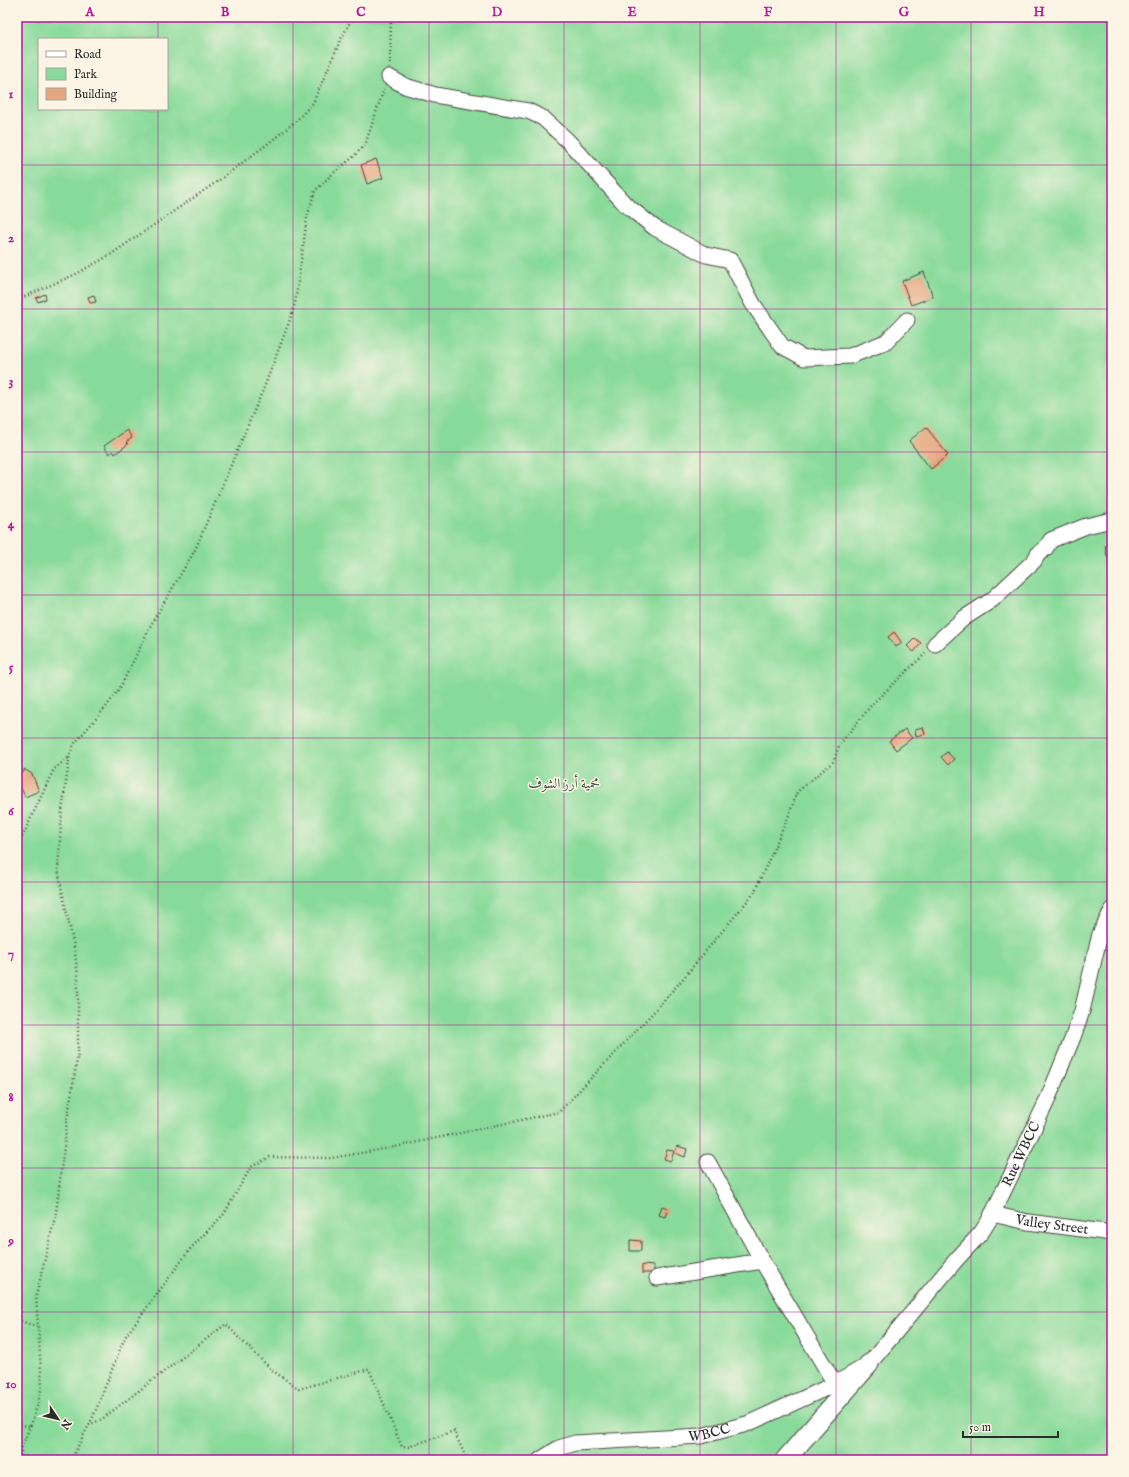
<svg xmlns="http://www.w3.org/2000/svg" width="1129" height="1477" font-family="'IM FELL English',Amiri,serif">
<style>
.green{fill:#88da9a;stroke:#5a8262;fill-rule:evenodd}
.building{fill:#e5a57e}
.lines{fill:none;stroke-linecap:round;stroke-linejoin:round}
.minor-casing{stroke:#494641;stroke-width:17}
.tertiary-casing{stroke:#494641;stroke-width:21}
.path{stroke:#494641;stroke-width:2.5;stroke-dasharray:1 3;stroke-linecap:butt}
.minor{stroke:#fff;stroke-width:15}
.tertiary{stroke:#fff;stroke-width:19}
.grid{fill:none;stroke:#b5179e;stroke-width:1;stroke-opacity:0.55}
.labels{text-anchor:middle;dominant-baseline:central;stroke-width:3;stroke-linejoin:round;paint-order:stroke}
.park-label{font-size:14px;fill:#425747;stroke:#fcf5e5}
.street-label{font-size:14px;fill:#2b2b2b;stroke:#fcf5e5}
.neatline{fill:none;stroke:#b5179e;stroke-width:1.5}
.grid-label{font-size:13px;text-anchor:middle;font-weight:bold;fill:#b5179e}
</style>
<rect width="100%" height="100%" fill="#fcf5e5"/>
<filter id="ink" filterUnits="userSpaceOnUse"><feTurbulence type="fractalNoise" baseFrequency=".025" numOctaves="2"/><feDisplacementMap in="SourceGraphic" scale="8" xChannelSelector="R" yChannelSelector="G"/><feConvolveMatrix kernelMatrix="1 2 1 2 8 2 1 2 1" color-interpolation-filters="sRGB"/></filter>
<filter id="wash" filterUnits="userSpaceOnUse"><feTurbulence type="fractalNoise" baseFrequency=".012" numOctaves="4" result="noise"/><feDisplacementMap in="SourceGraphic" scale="16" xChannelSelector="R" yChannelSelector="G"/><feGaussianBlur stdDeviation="0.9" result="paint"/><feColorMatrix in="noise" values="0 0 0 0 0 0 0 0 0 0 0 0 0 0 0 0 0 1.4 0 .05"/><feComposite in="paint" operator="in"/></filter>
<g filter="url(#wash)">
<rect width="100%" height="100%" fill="#f3dcbd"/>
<path class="green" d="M 17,17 L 1112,17 L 1112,1460 L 17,1460 ZM 39,39 L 167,39 L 167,109 L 39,109 Z"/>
<g id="blocks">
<path class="building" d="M 376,159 L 383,178 L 367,184 L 361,165 Z
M 924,272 L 933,297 L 911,305 L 902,281 Z
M 45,294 L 46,299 L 38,302 L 36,298 Z
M 94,295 L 96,302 L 90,303 L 88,297 Z
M 926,427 L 948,455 L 931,469 L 909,441 Z
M 127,430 L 132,438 L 126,442 L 128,444 L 115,454 L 113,451 L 109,454 L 104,446 Z
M 1112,544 L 1112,555 L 1107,556 L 1105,546 Z
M 1112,556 L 1112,564 L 1109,564 L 1108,557 Z
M 1109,566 L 1112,566 L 1112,576 L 1111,576 Z
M 894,632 L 902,643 L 896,647 L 888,637 Z
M 915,638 L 921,643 L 914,652 L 907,646 Z
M 923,727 L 925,734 L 916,736 L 915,729 Z
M 905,729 L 912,738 L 896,750 L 889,741 Z
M 947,752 L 954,759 L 948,765 L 941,757 Z
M 24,769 L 32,774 L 39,791 L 25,797 L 17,779 L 17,775 L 24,772 Z
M 677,1146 L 687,1149 L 685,1157 L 675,1153 Z
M 667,1150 L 674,1151 L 671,1161 L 664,1159 Z
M 662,1206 L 668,1208 L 665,1217 L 659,1215 Z
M 630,1240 L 641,1241 L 641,1251 L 630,1251 Z
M 642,1265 L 654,1266 L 654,1273 L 642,1273 Z"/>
</g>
</g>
<g filter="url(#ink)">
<use href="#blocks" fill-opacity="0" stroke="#494641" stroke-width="1"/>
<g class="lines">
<g class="minor-casing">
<g id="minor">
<path d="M 389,77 L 405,86 L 435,95 L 528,111 L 543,118 L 568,141 L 625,204 L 655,228 L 706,255 L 730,260 L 753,304 L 782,346 L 804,358 L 850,356 L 886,342 L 907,320"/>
<path d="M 935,644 L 964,618 L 992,600 L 1034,561 L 1038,554 L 1045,549 L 1051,540 L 1086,526 L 1112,520"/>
<path d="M 708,1162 L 762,1261 L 835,1384"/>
<path id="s1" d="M 992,1214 L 1028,1222 L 1112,1233"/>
<path d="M 657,1278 L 762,1261"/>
<path id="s2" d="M 540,1460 L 559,1448 L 575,1443 L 701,1436 L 747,1424 L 835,1384 L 869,1364 L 956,1260 L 981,1233 L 990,1219 L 1046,1103 L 1073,1037 L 1082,1011 L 1100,934 L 1112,910"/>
</g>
</g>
<g class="tertiary-casing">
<path id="tertiary" d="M 785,1460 L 869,1364"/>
</g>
<path class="path" d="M 390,64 L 391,17
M 17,300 L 76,274 L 110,255 L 218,181 L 274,139 L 297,120 L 313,103 L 340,41 L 350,22 L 357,17
M 17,848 L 54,769 L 68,758
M 17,1320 L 38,1327
M 17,1422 L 19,1424 L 30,1427
M 89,1425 L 102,1419 L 226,1324 L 239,1338 L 272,1370 L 299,1389 L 369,1369 L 402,1447 L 408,1447 L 454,1431 L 467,1460
M 20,1460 L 22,1446 L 30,1427 L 38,1404 L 42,1385 L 36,1296 L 56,1213 L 67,1121 L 78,1053 L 78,976 L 74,946 L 62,891 L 58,869 L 62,810 L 70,754 L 74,744 L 106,707 L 121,686 L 152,623 L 195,550 L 265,385 L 288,325 L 295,304 L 307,218 L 312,200 L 315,191 L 330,176 L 352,158 L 365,145 L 384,89
M 70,1460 L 76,1450 L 93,1417 L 125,1337 L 191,1248 L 224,1214 L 251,1167 L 270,1157 L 332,1158 L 390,1148 L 559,1112 L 649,1017 L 681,981 L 754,893 L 789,815 L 797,792 L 834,761 L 839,745 L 874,702 L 926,653"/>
<use href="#minor" class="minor"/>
<use href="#tertiary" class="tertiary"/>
</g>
</g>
<path class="grid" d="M 158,17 L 158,39M 293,17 L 293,1460M 429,17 L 429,1460M 564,17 L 564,1460M 700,17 L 700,1460M 836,17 L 836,1460M 971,17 L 971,1460M 158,109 L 158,1460M 17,165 L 1112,165M 17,309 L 1112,309M 17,452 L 1112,452M 17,595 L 1112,595M 17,738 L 1112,738M 17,882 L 1112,882M 17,1025 L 1112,1025M 17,1168 L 1112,1168M 17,1312 L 1112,1312"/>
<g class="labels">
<g class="park-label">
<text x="564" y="784">محمية أرز الشوف</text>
</g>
<g class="street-label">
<text stroke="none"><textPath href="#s2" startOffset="610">Rue WBCC</textPath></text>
<text stroke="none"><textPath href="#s1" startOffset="61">Valley Street</textPath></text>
<text stroke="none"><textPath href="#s2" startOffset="174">WBCC</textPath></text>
</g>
</g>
<rect width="1129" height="1477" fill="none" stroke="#fcf5e5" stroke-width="44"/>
<rect x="38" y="38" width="130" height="72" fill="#fcf5e5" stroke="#a8a49b"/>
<rect x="46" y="51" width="20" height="6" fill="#ffffff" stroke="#a8a49b"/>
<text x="74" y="58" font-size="12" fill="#2b2b2b">Road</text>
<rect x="46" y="68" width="20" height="12" fill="#88da9a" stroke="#a8a49b"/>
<text x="74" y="78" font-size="12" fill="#2b2b2b">Park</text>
<rect x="46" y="88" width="20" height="12" fill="#e5a57e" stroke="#a8a49b"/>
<text x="74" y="98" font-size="12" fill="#2b2b2b">Building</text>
<g transform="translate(58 1419) rotate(125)" stroke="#fcf5e5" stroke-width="3" paint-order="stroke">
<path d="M0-3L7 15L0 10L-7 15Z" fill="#2b2b2b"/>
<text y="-6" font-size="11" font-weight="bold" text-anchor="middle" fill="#2b2b2b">N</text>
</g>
<path d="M963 1431v6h95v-6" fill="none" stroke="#2b2b2b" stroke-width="2"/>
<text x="969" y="1431" font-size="12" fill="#2b2b2b" stroke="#fcf5e5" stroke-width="3" paint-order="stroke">50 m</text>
<rect x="22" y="22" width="1085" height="1433" class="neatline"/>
<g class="grid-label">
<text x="90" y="16">A</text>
<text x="225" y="16">B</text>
<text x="361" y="16">C</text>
<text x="497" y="16">D</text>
<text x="632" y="16">E</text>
<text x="768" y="16">F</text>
<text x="904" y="16">G</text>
<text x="1039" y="16">H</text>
<text x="11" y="98">1</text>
<text x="11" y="242">2</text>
<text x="11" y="385">3</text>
<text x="11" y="528">4</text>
<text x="11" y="671">5</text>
<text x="11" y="815">6</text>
<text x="11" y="958">7</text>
<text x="11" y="1101">8</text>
<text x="11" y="1245">9</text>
<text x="11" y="1388">10</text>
</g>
</svg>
